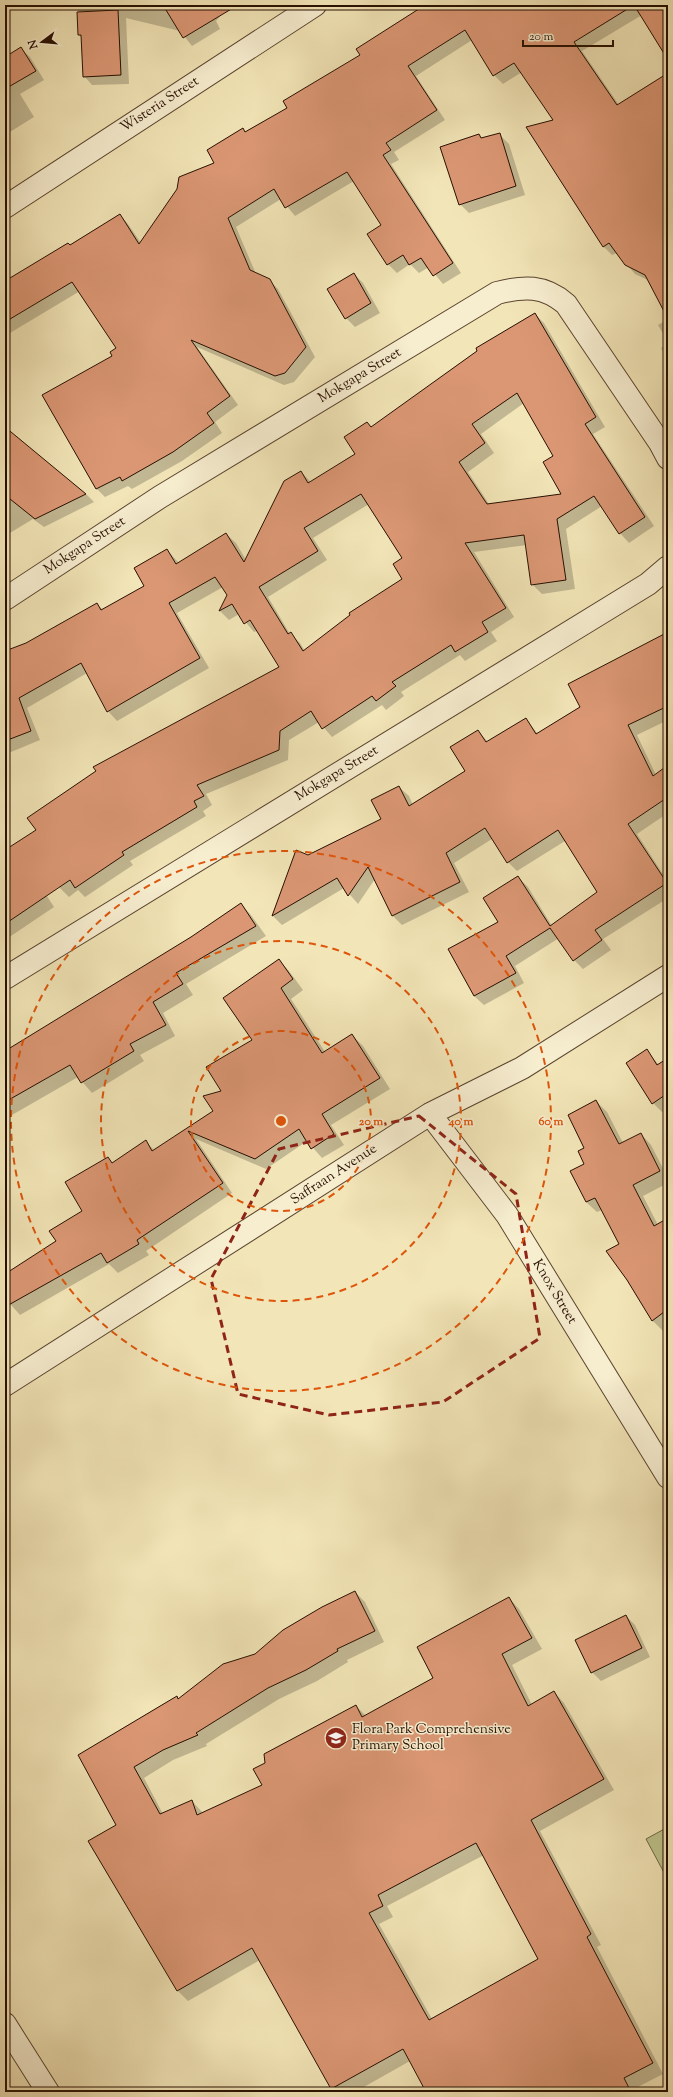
<svg xmlns="http://www.w3.org/2000/svg" width="673" height="2097" font-family="'Sorts Mill Goudy',serif">
<style>
.green{fill:#bec38c;stroke:#726946}
.shadow{fill:#0003;fill-rule:evenodd}
.building{fill:#db9774;stroke:#270f00;fill-rule:evenodd}
.lines{fill:none;stroke-linecap:round;stroke-linejoin:round}
.minor-casing{stroke:#5a442e;stroke-width:24}
.minor{stroke:#f7eed0;stroke-width:22}
.marked{fill:none;stroke:#8f2418;stroke-width:3;stroke-dasharray:8 5;stroke-linejoin:round}
.ring{fill:none;stroke:#de550b;stroke-width:2;stroke-dasharray:7 5}
.labels{text-anchor:middle;dominant-baseline:central;stroke-width:3;stroke-linejoin:round;paint-order:stroke}
.street-label{font-size:14px;fill:#270f00;stroke:#f7eed0}
.poi-label{font-size:14px;fill:#270f00;stroke:#f7eed0;text-anchor:start}
.centre{fill:#de550b;stroke:#f7eed0;stroke-width:2}
.ring-label{font-size:12px;text-anchor:middle;font-weight:bold;fill:#de550b;stroke:#f7eed0;stroke-width:3;stroke-linejoin:round;paint-order:stroke}
</style>
<rect width="100%" height="100%" fill="#f2e5b7"/>
<filter id="stains"><feTurbulence type="fractalNoise" baseFrequency=".005" numOctaves="4"/><feColorMatrix values="0 0 0 0 .2 0 0 0 0 .09 0 0 0 0 .02 0 0 0 .5 -.17"/></filter>
<radialGradient id="worn" r=".72"><stop offset=".6" stop-color="#630" stop-opacity="0"/><stop offset="1" stop-color="#630" stop-opacity=".3"/></radialGradient>
<path class="green" d="M 668,1827 L 668,1880 L 646,1839 Z"/>
<path class="shadow" d="M 78,5 L 230,5 L 216,21 L 220,29 L 192,46 L 180,31 L 126,18 L 129,84 L 92,85 L 84,76 L 82,37 L 79,35 Z
M 437,5 L 668,5 L 668,59 L 642,15 L 582,51 L 619,105 L 668,74 L 668,317 L 650,281 L 635,274 L 617,253 L 612,255 L 603,246 L 554,121 L 522,72 L 503,84 L 494,75 L 472,40 L 416,76 L 445,120 L 394,152 L 399,160 L 391,164 L 461,273 L 443,284 L 429,267 L 419,273 L 410,264 L 397,273 L 388,264 L 369,234 L 382,225 L 354,181 L 295,216 L 281,199 L 236,227 L 256,274 L 269,280 L 278,289 L 315,357 L 294,382 L 284,385 L 197,347 L 238,405 L 215,422 L 222,433 L 182,461 L 132,489 L 128,486 L 105,497 L 96,488 L 113,356 L 118,348 L 80,291 L 5,336 L 5,282 L 70,246 L 120,215 L 128,224 L 141,243 L 216,164 L 243,130 L 245,132 L 288,108 L 361,55 Z
M 21,49 L 30,57 L 44,80 L 20,94 L 34,117 L 5,135 L 5,58 Z
M 500,135 L 509,144 L 525,195 L 469,213 L 460,204 L 479,136 L 482,139 Z
M 354,274 L 363,283 L 380,313 L 355,327 L 346,318 L 329,289 Z
M 535,314 L 544,323 L 605,427 L 593,434 L 654,526 L 629,543 L 620,533 L 602,506 L 566,529 L 575,589 L 542,594 L 532,584 L 527,545 L 474,552 L 514,617 L 491,632 L 497,641 L 465,661 L 460,655 L 401,692 L 404,696 L 386,710 L 382,705 L 332,737 L 319,722 L 289,740 L 288,760 L 206,794 L 212,805 L 203,811 L 206,816 L 130,861 L 133,865 L 85,897 L 78,890 L 69,897 L 59,887 L 31,816 L 281,668 L 257,631 L 254,632 L 239,614 L 229,620 L 220,611 L 228,595 L 223,587 L 177,613 L 209,668 L 117,721 L 108,711 L 87,673 L 27,708 L 40,740 L 11,752 L 5,746 L 5,652 L 27,644 L 97,604 L 103,610 L 146,587 L 167,550 L 179,563 L 226,534 L 236,543 L 246,560 L 301,472 L 311,482 L 356,455 L 367,423 L 372,427 ZM 524,403 L 555,456 L 563,494 L 489,504 L 468,472 L 494,453 L 481,434 ZM 369,504 L 404,558 L 403,579 L 305,651 L 300,643 L 290,634 L 268,597 L 327,560 L 313,538 Z
M 668,319 L 668,342 L 658,325 Z
M 668,344 L 668,360 L 661,348 Z
M 5,371 L 10,379 L 5,382 Z
M 5,428 L 86,494 L 94,502 L 44,527 L 33,519 L 5,536 Z
M 668,633 L 668,720 L 637,735 L 656,775 L 668,768 L 668,813 L 637,834 L 668,882 L 668,898 L 603,939 L 611,950 L 583,969 L 574,960 L 559,938 L 515,966 L 524,983 L 484,1005 L 474,996 L 499,922 L 518,877 L 528,887 L 552,926 L 598,893 L 565,841 L 517,871 L 508,862 L 492,839 L 454,863 L 469,892 L 402,925 L 393,916 L 375,879 L 358,904 L 344,888 L 282,925 L 273,916 L 297,851 L 308,856 L 382,819 L 399,787 L 409,796 L 413,805 L 466,771 L 478,731 L 488,742 L 526,719 L 538,734 L 581,708 Z
M 5,852 L 21,856 L 54,907 L 5,940 Z
M 241,904 L 251,915 L 266,936 L 186,984 L 193,995 L 163,1013 L 175,1036 L 140,1055 L 144,1061 L 92,1093 L 78,1077 L 5,1119 L 5,1053 L 192,938 Z
M 279,960 L 289,971 L 303,990 L 291,999 L 325,1052 L 352,1035 L 363,1046 L 390,1089 L 331,1125 L 344,1145 L 322,1158 L 307,1141 L 266,1169 L 196,1139 L 232,1193 L 146,1251 L 149,1255 L 118,1273 L 109,1264 L 20,1315 L 5,1298 L 5,1275 L 57,1242 L 84,1212 L 108,1158 L 113,1163 L 146,1142 L 155,1151 L 214,1111 L 222,1091 L 254,1040 Z
M 647,1051 L 659,1065 L 668,1059 L 668,1108 L 662,1112 L 653,1103 Z
M 596,1101 L 607,1112 L 623,1143 L 641,1134 L 651,1145 L 668,1178 L 668,1183 L 643,1196 L 658,1225 L 668,1219 L 668,1327 L 663,1331 L 652,1320 L 620,1245 L 602,1210 L 597,1212 L 586,1202 L 586,1148 Z
M 355,1592 L 365,1602 L 384,1642 L 347,1660 L 348,1662 L 317,1681 L 279,1699 L 206,1744 L 207,1746 L 173,1760 L 144,1778 L 163,1814 L 192,1801 L 203,1813 L 263,1785 L 356,1706 L 366,1716 L 435,1678 L 509,1598 L 519,1609 L 542,1649 L 512,1665 L 532,1705 L 554,1692 L 564,1703 L 614,1790 L 540,1831 L 601,1945 L 597,1947 L 663,2074 L 634,2089 L 635,2092 L 428,2092 L 410,2061 L 355,2092 L 336,2092 L 260,1960 L 188,2001 L 178,1991 L 117,1826 L 79,1755 L 176,1697 L 179,1699 L 255,1655 ZM 484,1855 L 539,1960 L 432,2019 L 379,1924 L 393,1917 L 387,1906 Z
M 626,1616 L 635,1625 L 650,1657 L 601,1681 L 592,1672 Z"/>
<path class="building" d="M 163,5 L 238,5 L 183,38 Z
M 425,5 L 668,5 L 668,60 L 634,5 L 574,42 L 617,105 L 668,73 L 668,319 L 645,275 L 625,265 L 609,243 L 603,247 L 526,127 L 553,120 L 514,63 L 493,76 L 465,30 L 408,66 L 437,110 L 386,143 L 391,150 L 383,155 L 453,263 L 433,276 L 421,258 L 409,265 L 403,255 L 387,265 L 367,234 L 381,225 L 347,172 L 285,208 L 274,189 L 228,218 L 250,270 L 270,279 L 306,347 L 285,373 L 275,376 L 191,340 L 230,396 L 207,413 L 214,423 L 173,452 L 122,481 L 120,477 L 96,489 L 42,395 L 112,356 L 110,352 L 116,348 L 72,282 L 5,322 L 5,281 L 68,243 L 70,245 L 120,214 L 139,244 L 177,189 L 179,177 L 214,163 L 207,150 L 243,128 L 245,132 L 287,108 L 283,101 L 360,55 L 356,49 Z
M 118,10 L 121,75 L 83,77 L 81,35 L 78,35 L 77,12 Z
M 21,47 L 36,71 L 5,89 L 5,57 Z
M 500,133 L 516,186 L 459,205 L 440,147 L 479,134 L 481,138 Z
M 354,273 L 371,303 L 345,319 L 327,289 Z
M 535,313 L 596,417 L 585,424 L 645,517 L 619,534 L 594,496 L 557,519 L 566,580 L 531,585 L 524,535 L 465,543 L 506,608 L 482,622 L 488,632 L 455,652 L 451,645 L 392,682 L 396,686 L 376,701 L 372,696 L 322,729 L 311,711 L 280,731 L 279,750 L 197,785 L 204,796 L 194,801 L 197,807 L 122,852 L 124,855 L 75,888 L 70,880 L 5,924 L 5,850 L 36,830 L 27,818 L 96,771 L 93,767 L 279,667 L 250,620 L 244,624 L 232,604 L 219,611 L 227,595 L 215,577 L 169,603 L 200,658 L 107,712 L 81,663 L 19,698 L 31,731 L 5,741 L 5,651 L 26,643 L 97,603 L 101,610 L 144,586 L 134,568 L 167,549 L 176,564 L 226,533 L 244,562 L 284,481 L 301,471 L 308,483 L 355,454 L 344,437 L 367,422 L 371,427 L 477,351 L 476,348 ZM 517,393 L 553,456 L 543,462 L 561,494 L 487,504 L 459,462 L 485,443 L 472,424 ZM 361,494 L 402,558 L 393,564 L 402,579 L 349,613 L 350,615 L 303,651 L 291,632 L 288,634 L 259,587 L 318,551 L 304,528 Z
M 5,427 L 86,494 L 35,519 L 5,495 Z
M 668,632 L 668,706 L 628,725 L 653,776 L 668,765 L 668,797 L 628,824 L 667,883 L 595,930 L 602,940 L 573,961 L 550,928 L 506,956 L 516,973 L 474,996 L 448,949 L 498,922 L 483,898 L 518,876 L 550,926 L 597,892 L 558,830 L 507,863 L 485,828 L 446,853 L 460,882 L 392,916 L 368,867 L 348,896 L 337,878 L 272,916 L 296,850 L 308,855 L 381,819 L 371,800 L 399,786 L 409,806 L 465,771 L 450,747 L 478,730 L 486,742 L 526,718 L 536,734 L 580,707 L 568,684 Z
M 241,903 L 256,926 L 176,973 L 183,984 L 153,1002 L 166,1025 L 130,1044 L 134,1051 L 81,1083 L 70,1065 L 5,1102 L 5,1051 L 191,937 Z
M 279,959 L 293,979 L 281,988 L 322,1053 L 352,1034 L 380,1078 L 322,1114 L 334,1134 L 311,1149 L 299,1129 L 255,1159 L 188,1131 L 223,1183 L 137,1240 L 139,1244 L 107,1263 L 101,1253 L 5,1307 L 5,1274 L 56,1241 L 49,1231 L 82,1211 L 65,1182 L 108,1157 L 112,1163 L 146,1140 L 152,1151 L 213,1111 L 203,1096 L 221,1091 L 206,1067 L 252,1040 L 223,998 Z
M 647,1049 L 657,1065 L 668,1058 L 668,1093 L 652,1104 L 626,1063 Z
M 596,1100 L 619,1144 L 641,1133 L 660,1171 L 633,1185 L 654,1226 L 668,1218 L 668,1309 L 652,1321 L 627,1280 L 606,1251 L 619,1244 L 595,1198 L 586,1202 L 570,1171 L 584,1164 L 578,1151 L 584,1148 L 568,1115 Z
M 355,1591 L 375,1631 L 337,1649 L 338,1651 L 306,1670 L 268,1688 L 196,1733 L 198,1735 L 163,1750 L 134,1767 L 160,1814 L 192,1800 L 197,1815 L 262,1785 L 253,1769 L 265,1763 L 264,1754 L 356,1705 L 362,1717 L 433,1678 L 417,1647 L 509,1597 L 532,1638 L 502,1654 L 528,1706 L 554,1691 L 604,1779 L 531,1820 L 591,1934 L 587,1937 L 653,2063 L 624,2078 L 631,2092 L 426,2092 L 403,2049 L 331,2089 L 252,1948 L 177,1991 L 88,1841 L 116,1825 L 78,1755 L 177,1696 L 178,1699 L 223,1664 L 255,1654 L 283,1630 L 322,1607 ZM 476,1843 L 538,1959 L 429,2020 L 369,1913 L 383,1906 L 378,1895 Z
M 626,1615 L 642,1648 L 591,1673 L 575,1640 Z"/>
<g class="lines">
<g class="minor-casing">
<path id="minor" d="M 5,207 L 315,5
M 5,599 L 160,497 L 497,293 C 524,286 544,285 566,304 L 660,443 L 668,458
M 5,978 L 648,584 L 668,567
M 430,1114 L 507,1215 L 668,1477
M 5,1385 L 430,1114 L 522,1068 L 668,976
M 5,2024 L 48,2092"/>
</g>
<use href="#minor" class="minor"/>
</g>
<path class="marked" d="M 419,1116 L 516,1194 L 540,1338 L 443,1402 L 329,1415 L 238,1394 L 211,1279 L 279,1149 Z"/>
<g class="ring">
<circle cx="281" cy="1121" r="90"/>
<circle cx="281" cy="1121" r="180"/>
<circle cx="281" cy="1121" r="270"/>
</g>
<defs>
<g id="school-disc" transform="scale(1.15)"><circle r="9.5" fill="#8f2418" stroke="#f7eed0"/><path d="M0-5L7-2L0 1L-7-2ZM-4 1L0 2.5L4 1V4Q0 6-4 4Z" fill="#fff"/></g>
</defs>
<g fill-rule="evenodd">
<use href="#school-disc" x="336" y="1738"/>
</g>
<g class="labels">
<g class="street-label">
<text transform="translate(160 105) rotate(-33)">Wisteria Street</text>
<text transform="translate(360 376) rotate(-31)">Mokgapa Street</text>
<text transform="translate(85 546) rotate(-33)">Mokgapa Street</text>
<text transform="translate(337 774) rotate(-31)">Mokgapa Street</text>
<text transform="translate(334 1175) rotate(-33)">Saffraan Avenue</text>
<text transform="translate(554 1292) rotate(59)">Knox Street</text>
</g>
<g class="poi-label">
<text x="352" y="1730">Flora Park Comprehensive<tspan x="352" dy="16">Primary School</tspan></text>
</g>
</g>
<circle cx="281" cy="1121" r="6" class="centre"/>
<g class="ring-label">
<text x="371" y="1125">20 m</text>
<text x="461" y="1125">40 m</text>
<text x="551" y="1125">60 m</text>
</g>
<rect width="673" height="2097" fill="none" stroke="#f2e5b7" stroke-width="20"/>
<rect x="6" y="6" width="661" height="2085" fill="none" stroke="#270f00" stroke-width="2"/>
<rect x="10" y="10" width="653" height="2077" fill="none" stroke="#270f00"/>
<g transform="translate(42 42) rotate(254)" stroke="#f7eed0" stroke-width="3" paint-order="stroke">
<path d="M0-3L7 15L0 10L-7 15Z" fill="#270f00"/>
<text y="-6" font-size="11" font-weight="bold" text-anchor="middle" fill="#270f00">N</text>
</g>
<path d="M523 40v6h90v-6" fill="none" stroke="#270f00" stroke-width="2"/>
<text x="529" y="40" font-size="12" fill="#270f00" stroke="#f7eed0" stroke-width="3" paint-order="stroke">20 m</text>
<rect width="100%" height="100%" filter="url(#stains)"/>
<rect width="100%" height="100%" fill="url(#worn)"/>
</svg>
